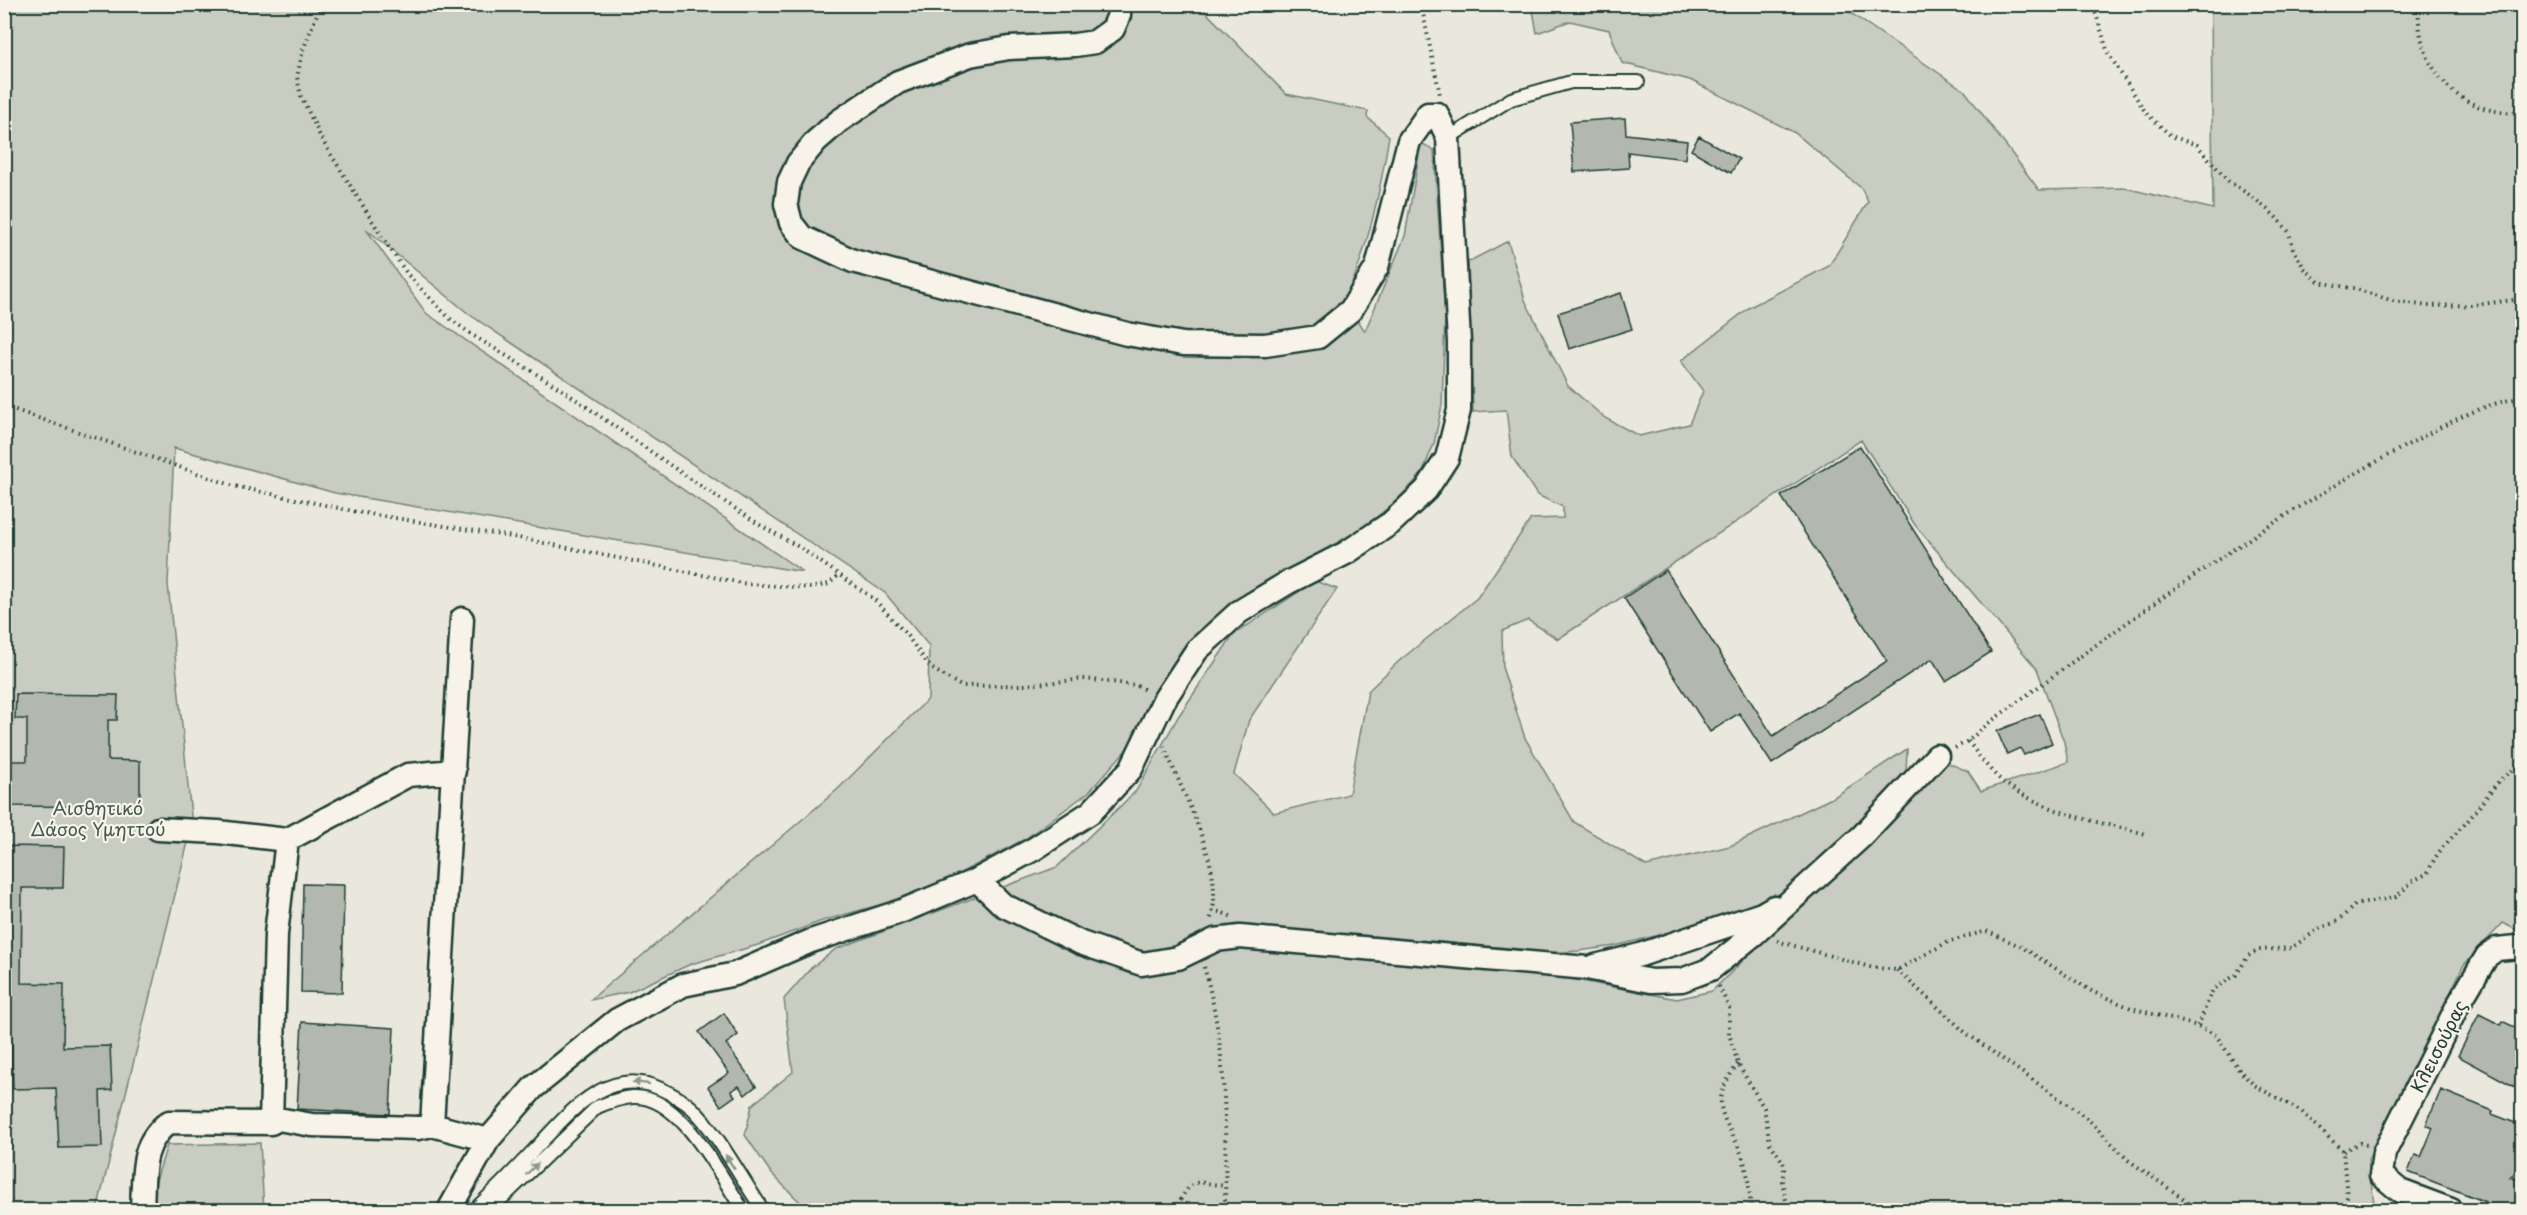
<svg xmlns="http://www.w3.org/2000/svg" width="2527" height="1215" font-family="'Playpen Sans',sans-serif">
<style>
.green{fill:#c8ccc1;stroke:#74847a;stroke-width:1.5;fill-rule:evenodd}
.building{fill:#b2b8ae;stroke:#1f3d34;stroke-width:1.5}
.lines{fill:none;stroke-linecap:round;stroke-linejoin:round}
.service-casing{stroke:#1f3d34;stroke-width:16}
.minor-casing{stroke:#1f3d34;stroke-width:27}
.path{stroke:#1f3d34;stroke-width:4;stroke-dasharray:1.5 4.5;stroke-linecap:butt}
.service{stroke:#f7f3e8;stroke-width:12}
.minor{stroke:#f7f3e8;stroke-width:22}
.oneway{fill:#8b988e}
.labels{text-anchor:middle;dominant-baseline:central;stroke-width:4.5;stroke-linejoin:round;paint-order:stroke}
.park-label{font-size:18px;fill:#415a50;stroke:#f7f3e8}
.street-label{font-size:18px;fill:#1f3d34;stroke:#f7f3e8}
</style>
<rect width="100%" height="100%" fill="#eae8dd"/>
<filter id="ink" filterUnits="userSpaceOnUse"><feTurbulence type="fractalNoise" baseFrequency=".0167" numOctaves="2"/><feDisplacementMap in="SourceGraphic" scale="12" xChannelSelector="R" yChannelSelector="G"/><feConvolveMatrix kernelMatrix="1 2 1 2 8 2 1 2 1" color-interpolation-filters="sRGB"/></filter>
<g filter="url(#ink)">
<path class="green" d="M 5,5 L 1199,5 L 1286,94 L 1368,111 L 1367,117 L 1389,136 C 1380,193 1368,248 1345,301 L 1365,331 L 1405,236 L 1421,143 L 1434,150 L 1445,315 L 1442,405 L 1434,444 L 1421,475 L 1395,502 L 1362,529 L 1285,572 L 1223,611 L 1183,648 L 1126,750 L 1089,792 L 1025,839 L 949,879 L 886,903 L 822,921 L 758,945 L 691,964 L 629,992 L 590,1000 L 838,789 L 928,699 L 929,646 L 885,593 L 470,315 L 366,229 L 426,313 L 803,572 L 335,493 L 174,448 L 168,584 L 192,826 L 97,1210 L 5,1210 Z
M 1532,5 L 1839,5 L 1965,91 L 2039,190 L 2125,188 L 2213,209 L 2211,5 L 2522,5 L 2522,933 L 2503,923 L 2463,966 L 2433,1030 L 2368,1160 L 2375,1210 L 922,1210 L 918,1208 L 914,1210 L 808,1210 L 771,1173 L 745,1135 L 752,1105 L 793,1072 L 784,999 L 811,968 L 836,949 L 1057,867 L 1136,791 L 1178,717 L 1233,635 L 1315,581 L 1337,589 L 1249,720 L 1234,774 L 1274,813 L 1349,794 L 1368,691 L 1399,661 L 1477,598 L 1531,519 L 1563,518 L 1563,507 L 1537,495 L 1512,457 L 1506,410 L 1473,412 L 1468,262 L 1508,241 L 1525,300 L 1568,386 L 1605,418 L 1639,436 L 1689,424 L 1703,391 L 1681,361 L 1750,307 L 1829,266 L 1868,202 L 1861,188 L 1795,133 L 1690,80 L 1622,63 L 1609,30 L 1570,21 L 1537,33 ZM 1861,440 L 1915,525 L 2037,669 L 2064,742 L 2068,762 L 1981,791 L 1968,771 L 1948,763 L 1914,792 L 1712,991 L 1677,999 L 1544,974 L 1308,955 L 1456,946 L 1548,953 L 1578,951 L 1615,946 L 1712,922 L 1753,909 L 1789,891 L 1847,841 L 1906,774 L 1907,749 L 1834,797 L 1730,846 L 1646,866 L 1574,822 L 1525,738 L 1503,670 L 1502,631 L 1528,620 L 1558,639 Z
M 260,1143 L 264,1210 L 147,1210 L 167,1145 Z"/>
<path class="building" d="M 1625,118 L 1626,134 L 1687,141 L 1685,159 L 1628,152 L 1629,168 L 1574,172 L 1570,122 Z
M 1699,136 L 1739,159 L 1731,173 L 1691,150 Z
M 1621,293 L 1632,329 L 1569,349 L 1558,313 Z
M 1860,446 L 1991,652 L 1946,681 L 1932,659 L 1772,764 L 1739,713 L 1710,732 L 1624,598 L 1666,570 L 1773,736 L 1887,661 L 1781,496 Z
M 16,694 L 118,695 L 117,720 L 108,720 L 108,760 L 140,761 L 140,807 L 4,806 L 4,761 L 27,761 L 27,719 L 15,719 Z
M 2040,714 L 2052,743 L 2024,755 L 2020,748 L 2007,754 L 1997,731 Z
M 4,846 L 64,847 L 63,888 L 22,888 L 21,983 L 64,984 L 63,1047 L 110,1046 L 112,1090 L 100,1091 L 102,1147 L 59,1148 L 56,1088 L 13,1089 L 11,1023 L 4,1023 Z
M 303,884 L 344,885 L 342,993 L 301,992 Z
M 724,1013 L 738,1035 L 726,1044 L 756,1086 L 745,1095 L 739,1086 L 731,1091 L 735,1096 L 721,1106 L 708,1087 L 729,1073 L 699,1032 Z
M 2479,1014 L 2501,1025 L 2502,1021 L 2523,1031 L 2523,1088 L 2516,1085 L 2515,1087 L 2458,1056 Z
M 302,1022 L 394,1028 L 390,1114 L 297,1109 Z
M 2441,1090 L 2493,1111 L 2492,1114 L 2523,1126 L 2523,1165 L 2510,1177 L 2523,1182 L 2523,1198 L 2518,1210 L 2482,1210 L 2486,1202 L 2408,1172 L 2415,1155 L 2421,1157 L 2433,1128 L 2426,1125 Z"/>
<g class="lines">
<g class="service-casing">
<path id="service" d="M 1448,138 L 1511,99 L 1571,82 L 1638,82
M 474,1210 C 495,1191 515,1170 535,1149 C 568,1114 607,1064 661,1089 C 672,1094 683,1100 692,1108 C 717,1132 743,1181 763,1210
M 490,1210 L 597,1107 C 609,1102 620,1098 633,1097 C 681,1094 720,1176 743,1210"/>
</g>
<g class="minor-casing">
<path id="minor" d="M 158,829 L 218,832 L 287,840 L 408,775 L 454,771
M 977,880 L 1003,905 L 1081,943 L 1142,964 L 1178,958 L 1215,940 L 1240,937 L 1587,968 L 1651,981 L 1682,980 L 1711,969 L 1753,935 L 1861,837 L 1937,756
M 1595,966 L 1640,955 L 1762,914 L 1774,907
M 271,1123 L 276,934 L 287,840
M 432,1125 L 462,619
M 142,1210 C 144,1177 139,1144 169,1122 L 271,1123 L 278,1119 L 312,1125 L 418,1128 L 432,1125 L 488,1140
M 449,1210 L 488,1140 L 533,1088 L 617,1020 L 683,985 L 735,974 L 811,941 L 902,911 L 977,880 L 1034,849 L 1091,812 L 1131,769 L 1164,700 L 1197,650 L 1239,612 L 1287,583 L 1346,553 L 1391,523 L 1426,490 L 1447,458 L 1459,410 L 1459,342 L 1448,138 L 1437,114 L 1428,114 L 1409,141 L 1377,267 L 1351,310 L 1318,337 L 1265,345 L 1183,344 L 1127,334 L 853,261 L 802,237 L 791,223 L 786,204 L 789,182 L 798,163 L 816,141 L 839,121 L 898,82 L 970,55 L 1009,48 L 1075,45 L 1095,42 L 1113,29 L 1119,15 L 1119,4
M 2451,1210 L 2400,1191 L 2381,1175 L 2384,1153 L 2458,1005 L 2487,956 L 2497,949 L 2518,947 L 2522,950"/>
</g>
<path class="path" d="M 321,4 L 303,50 L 297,77 L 301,96 L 322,140 L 388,246 L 408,275 L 449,318 L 474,336 L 561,389 L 683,474 L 760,525 L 799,547 L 874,599 L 905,633 L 931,668 L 961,686 L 1026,685 L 1085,679 L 1136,685 L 1147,691
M 1421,4 L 1440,95
M 2087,4 L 2096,14 L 2108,53 L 2146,113 L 2171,136 L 2197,145 L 2228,181 L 2251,196 L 2274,215 L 2289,232 L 2293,248 L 2304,268 L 2319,282 L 2356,289 L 2393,301 L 2428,306 L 2473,305 L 2522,299
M 2419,4 C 2414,66 2459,118 2522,112
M 4,406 L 234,486 L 358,512 L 519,538 L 747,584 L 811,588 L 829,584 L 839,575
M 1968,741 C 1980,757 1992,775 2009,786 C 2049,814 2099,822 2146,834
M 1164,746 C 1181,790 1216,852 1214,898 C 1214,906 1212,914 1210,921
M 1955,748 L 1968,741 L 1990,722 C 2122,626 2253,528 2398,450 C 2434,431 2482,402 2522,398
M 1212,911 L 1220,912 L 1233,917
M 1777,941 L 1870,967 L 1897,970 L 1948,942 L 1986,931 L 2020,946 L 2093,992 L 2131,1008 L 2198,1026 L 2216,1035 L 2239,1070 L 2254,1085 L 2302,1112 L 2343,1151 L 2348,1210
M 1204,967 C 1227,1046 1226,1129 1225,1210
M 1897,970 L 1966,1033 L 2088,1119 L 2128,1160 L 2184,1199 L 2194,1210
M 1719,986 L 1729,1008 L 1729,1034 L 1738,1064 L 1764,1108 L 1770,1143 L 1783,1162 L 1784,1169 L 1782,1181 L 1788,1210
M 2198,1026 L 2213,989 L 2236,975 L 2248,956 L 2259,950 L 2291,948 L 2319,929 L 2338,921 L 2355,905 L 2396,897 L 2413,881 L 2428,873 C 2436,851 2449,841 2464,825 C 2484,804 2494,778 2522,764
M 1738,1064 C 1702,1110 1732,1120 1745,1165 C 1749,1179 1750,1196 1751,1210
M 2343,1151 L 2360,1143 L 2367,1145
M 1174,1210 C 1194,1179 1187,1180 1225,1186"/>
<use href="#service" class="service"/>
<use href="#minor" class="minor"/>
</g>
<defs><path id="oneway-solid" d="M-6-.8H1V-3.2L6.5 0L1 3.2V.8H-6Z" transform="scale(1.5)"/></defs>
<g class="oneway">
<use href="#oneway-solid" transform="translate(641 1083) rotate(-174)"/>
<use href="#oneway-solid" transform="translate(730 1162) rotate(-123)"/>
<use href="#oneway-solid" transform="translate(532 1169) rotate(-44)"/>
</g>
</g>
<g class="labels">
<g class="park-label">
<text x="98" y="807">Αισθητικό<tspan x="98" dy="21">Δάσος Υμηττού</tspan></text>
</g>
<g class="street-label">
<text transform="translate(2438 1046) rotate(-63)">Κλεισούρας</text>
</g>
</g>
<rect width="2527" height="1215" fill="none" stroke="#f7f3e8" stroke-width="24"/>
<rect x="12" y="12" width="2503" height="1191" fill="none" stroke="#1f3d34" stroke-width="2" filter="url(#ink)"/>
</svg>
